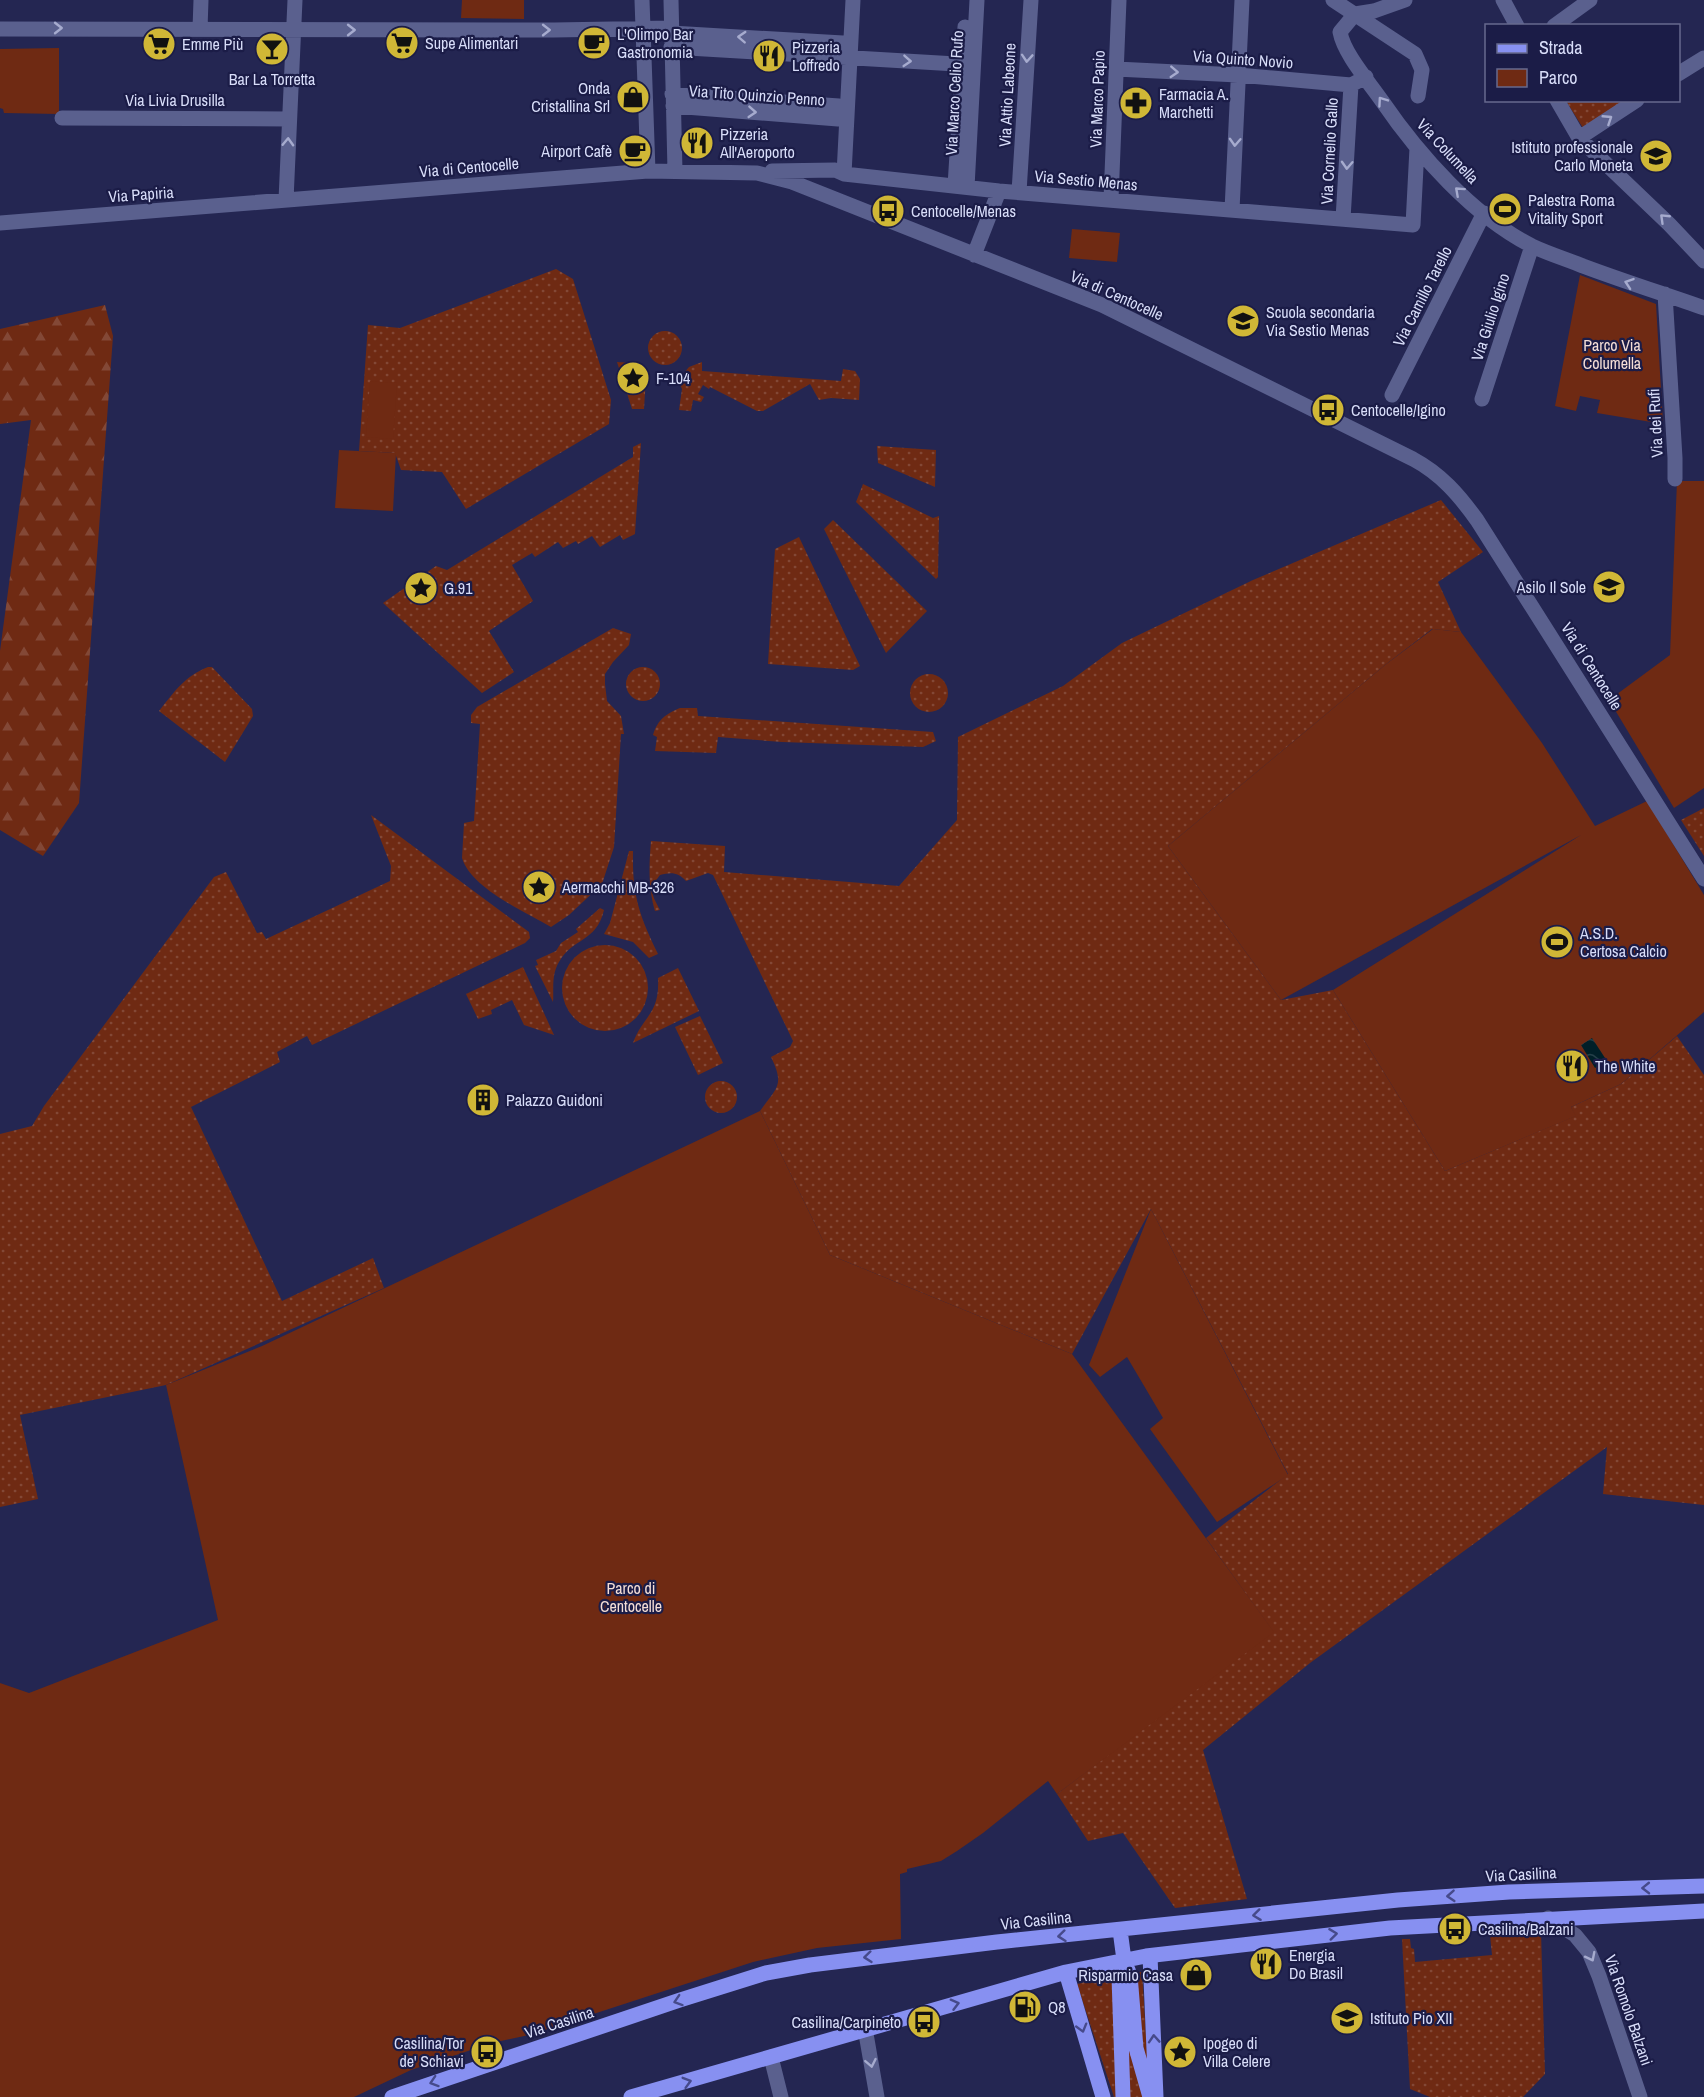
<svg xmlns="http://www.w3.org/2000/svg" width="1704" height="2097" font-family="'Archivo Narrow',sans-serif">
<style>
.grass{fill:url(#grass-dots)}
.forest{fill:url(#forest-firs)}
.park{fill:#6f2a13}
.water{fill:url(#water-waves)}
.lines{fill:none;stroke-linecap:round;stroke-linejoin:round}
.minor{stroke:#5a608e;stroke-width:15}
.major{stroke:#8790f1;stroke-width:15}
.oneway{stroke:#a6abce}
.oneway2{stroke:#464a8b}
.labels{text-anchor:middle;dominant-baseline:central;stroke-width:4.5;stroke-linejoin:round;paint-order:stroke}
.poi-label{font-size:16px;fill:#d8ddf9;stroke:#1b1c47;text-anchor:start}
.street-label{font-size:16px;fill:#d8ddf9;stroke:#1b1c47}
.park-label{font-size:16px;fill:#f5ded6;stroke:#1b1c47}
</style>
<defs>
<pattern id="grass-dots" width="8" height="8" patternUnits="userSpaceOnUse" patternTransform="scale(1.5)"><rect width="8" height="8" fill="#6f2a13"/><path d="M2 2h.1M6 6h.1" fill="none" stroke="#834836" stroke-width="1.8" stroke-linecap="round"/></pattern>
<pattern id="forest-firs" width="22" height="20" patternUnits="userSpaceOnUse" patternTransform="scale(1.5)"><rect width="22" height="20" fill="#6f2a13"/><path d="M5 1l3.5 6h-7zM16 11l3.5 6h-7z" fill="#834836"/></pattern>
<pattern id="water-waves" width="16" height="10" patternUnits="userSpaceOnUse" patternTransform="scale(1.5)"><rect width="16" height="10" fill="#001f28"/><path d="M0 5q4-4 8 0t8 0" fill="none" stroke="#243f48"/></pattern>
</defs>
<rect width="100%" height="100%" fill="#242652"/>
<path class="grass" d="M 1566,101 L 1626,101 L 1583,128 Z
M 556,269 L 573,279 L 611,400 L 609,424 L 466,509 L 442,472 L 401,470 L 395,453 L 359,451 L 368,325 L 400,328 Z
M648 348a17 17 0 1 1 34 0a17 17 0 1 1-34 0Z
M 617,362 C 631,363 640,363 648,376 L 646,377 L 644,409 L 632,409 Z
M 702,362 L 702,371 L 841,381 L 843,369 L 855,371 L 860,379 L 859,400 L 831,398 L 819,400 L 810,384 L 763,411 L 757,411 L 710,387 L 709,389 L 703,385 L 698,394 L 704,397 L 701,402 L 693,400 L 691,411 L 679,410 L 682,389 L 678,380 L 689,367 Z
M 641,443 L 635,534 L 623,540 L 620,535 L 600,547 L 592,536 L 578,544 L 576,541 L 563,548 L 558,542 L 535,557 L 532,553 L 512,565 L 533,601 L 489,631 L 514,672 L 482,693 L 383,603 L 436,566 L 447,570 L 633,457 L 633,447 Z
M 877,446 L 936,450 L 935,487 L 878,463 Z
M 863,484 L 933,518 L 939,516 L 938,577 L 936,579 L 856,502 Z
M 1441,500 L 1483,552 L 1438,582 L 1461,632 L 1432,629 L 1385,665 L 1168,846 L 1281,1000 L 1333,990 L 1445,1171 L 1575,1116 L 1571,1107 L 1621,1084 L 1677,1036 L 1704,1075 L 1704,1505 L 1603,1494 L 1607,1447 L 1310,1663 L 1203,1750 L 1247,1899 L 1175,1908 L 1123,1833 L 1088,1841 L 1057,1794 L 1272,1630 L 1206,1538 L 1288,1474 L 1151,1209 L 1072,1354 L 830,1255 L 760,1111 C 777,1087 785,1086 771,1057 L 790,1047 L 793,1041 L 713,875 L 708,873 L 686,881 C 678,872 671,872 660,875 C 648,890 652,895 660,910 L 655,911 C 648,887 649,866 651,841 L 725,846 L 724,872 L 899,886 L 957,820 L 958,737 L 1063,686 L 1122,643 L 1253,580 Z
M 833,520 L 927,611 L 886,653 L 824,529 Z
M 799,537 L 860,666 L 853,670 L 768,664 L 775,549 Z
M 613,628 L 631,634 L 629,645 L 613,662 L 605,674 L 605,684 L 607,701 L 621,716 L 624,734 L 621,734 L 614,847 L 602,884 L 569,915 L 551,927 C 525,912 471,888 462,858 L 464,823 L 474,821 L 480,724 L 471,723 L 471,715 L 477,707 Z
M626 684a17 17 0 1 1 34 0a17 17 0 1 1-34 0Z
M 208,667 L 212,667 L 252,709 L 253,716 L 225,762 L 159,711 C 174,692 185,676 208,667 Z
M910 693a19 19 0 1 1 38 0a19 19 0 1 1-38 0Z
M 680,708 L 697,708 L 698,716 L 933,732 L 936,741 L 923,747 L 782,742 L 718,737 L 716,753 L 655,751 L 657,737 L 653,735 C 658,719 666,714 680,708 Z
M 1704,808 L 1704,856 L 1681,820 Z
M 371,815 L 529,932 L 530,938 L 525,943 L 312,1045 L 307,1036 L 277,1052 L 280,1062 L 191,1107 L 282,1301 L 373,1258 L 384,1288 L 166,1385 L 20,1415 L 38,1499 L 0,1507 L 0,1134 L 32,1126 L 44,1106 L 214,877 L 226,872 L 257,933 L 262,932 L 266,939 L 390,881 L 391,866 Z
M 629,851 L 633,851 C 632,895 639,915 658,954 L 649,958 L 633,942 L 604,934 L 610,923 Z
M 600,908 L 604,910 C 596,943 573,937 559,962 C 551,975 554,990 553,1002 L 535,966 L 538,965 L 536,960 L 556,951 L 561,943 L 578,932 L 576,929 Z
M562 988a43 43 0 1 1 86 0a43 43 0 1 1-86 0Z
M 523,967 L 554,1035 L 524,1025 L 512,1000 L 491,1010 L 492,1014 L 478,1019 L 466,994 Z
M 678,968 L 699,1011 L 633,1043 C 643,1015 660,1015 658,978 Z
M 700,1016 L 723,1063 L 698,1075 L 675,1027 Z
M705 1097a16 16 0 1 1 32 0a16 16 0 1 1-32 0Z
M 1541,1931 L 1545,2074 L 1523,2097 L 1430,2097 L 1410,2089 L 1402,1939 L 1410,1939 L 1411,1948 L 1414,1949 L 1415,1962 L 1492,1955 L 1490,1935 Z
M 1135,1972 L 1142,1972 L 1148,2069 L 1145,2064 Z
M 1113,1975 L 1118,2097 L 1114,2097 L 1077,1984 Z
M 1125,1990 L 1145,2097 L 1127,2097 Z"/>
<path class="forest" d="M 105,305 L 113,336 L 79,803 L 43,856 L 0,830 L 0,651 L 31,420 L 0,424 L 0,329 Z"/>
<path class="park" d="M 462,0 L 524,0 L 524,19 L 461,18 Z
M 59,48 L 59,114 L 4,113 L 3,109 L 0,108 L 0,49 Z
M 1072,229 L 1120,233 L 1117,262 L 1069,258 Z
M 1580,275 L 1656,304 L 1663,424 L 1597,413 L 1600,400 L 1580,396 L 1576,411 L 1555,406 Z
M 370,381 L 397,383 L 393,439 L 366,437 Z
M 339,450 L 396,453 L 393,511 L 335,508 Z
M 1677,481 L 1704,481 L 1704,788 L 1674,808 L 1609,700 L 1670,655 Z
M 1433,629 L 1461,632 L 1542,743 L 1595,826 L 1647,801 L 1704,895 L 1704,1012 L 1621,1084 L 1571,1107 L 1576,1116 L 1445,1171 L 1333,990 L 1581,835 L 1281,1000 L 1168,846 L 1385,665 Z
M 760,1111 L 830,1255 L 1072,1354 L 1274,1632 L 1057,1794 L 1048,1781 L 983,1833 L 957,1851 L 941,1861 L 907,1869 L 907,1872 L 900,1874 L 901,1939 L 817,1948 L 753,1962 L 529,2035 L 492,2043 L 411,2070 L 354,2097 L 0,2097 L 0,1683 L 29,1693 L 218,1620 L 166,1385 L 262,1346 Z
M 1151,1209 L 1288,1475 L 1217,1522 L 1150,1429 L 1163,1418 L 1127,1357 L 1100,1377 L 1089,1365 Z"/>
<path class="water" d="M 1592,1038 L 1607,1061 L 1595,1068 L 1581,1045 Z"/>
<g class="lines">
<path class="minor" d="M 642,0 L 648,171
M 671,0 L 675,171
M 1333,0 L 1415,54 L 1422,70 L 1418,96
M 1405,0 L 1374,11 L 1355,14 L 1340,32 C 1344,54 1369,82 1382,101 C 1419,155 1473,216 1532,246 C 1549,254 1566,259 1583,266 C 1623,281 1664,294 1704,308
M 1503,0 L 1517,26
M 1554,26 L 1590,0
M 0,29 L 554,30 L 671,28
M 200,29 L 201,0
M 671,33 L 843,43
M 671,47 L 973,65
M 1116,69 L 1238,75 L 1351,85 L 1366,77
M 1678,74 L 1704,58
M 672,94 L 839,106
M 1557,100 L 1579,138 L 1669,224 L 1704,261
M 673,106 L 838,119
M 62,118 L 289,119
M 1579,138 L 1637,100
M 772,171 L 835,170 L 844,174 L 999,191 L 1413,225 L 1417,148
M 844,174 L 853,0
M 955,186 L 965,27
M 967,187 L 977,0
M 1019,192 L 1031,0
M 1111,199 L 1119,0
M 286,200 L 295,0
M 1232,210 L 1242,0
M 1343,219 L 1351,85
M 0,223 L 648,171 L 757,173 L 792,182 L 1102,305 L 1413,459 C 1441,474 1459,495 1477,520 L 1704,879
M 974,255 L 999,191
M 1665,294 L 1675,458 L 1675,479
M 1392,395 L 1484,213
M 1482,399 L 1532,246
M 1548,1918 L 1575,1935 L 1589,1952 L 1599,1976 L 1640,2097
M 865,2028 L 877,2097
M 771,2057 L 781,2097"/>
<path class="major" d="M 1120,1930 L 1124,1960 L 1130,1975 L 1136,2048 L 1150,2097
M 1150,1956 L 1156,2097
M 1066,1972 L 1103,2097
M 392,2097 L 680,2000 L 766,1973 L 810,1965 L 997,1942 L 1398,1900 L 1509,1892 L 1704,1886
M 631,2097 L 1066,1972 L 1146,1956 L 1390,1928 L 1704,1911
M 1123,2097 L 1119,1977 L 1120,1967 L 1124,1960"/>
</g>
<defs><path id="oneway-chevron" d="M-2-3.5L2.5 0L-2 3.5" fill="none" stroke-width="1.6" stroke-linecap="round" stroke-linejoin="round" transform="scale(1.5)"/></defs>
<g class="oneway">
<use href="#oneway-chevron" transform="translate(58 28)"/>
<use href="#oneway-chevron" transform="translate(351 30)"/>
<use href="#oneway-chevron" transform="translate(546 30)"/>
<use href="#oneway-chevron" transform="translate(742 37) rotate(-177)"/>
<use href="#oneway-chevron" transform="translate(1027 58) rotate(94)"/>
<use href="#oneway-chevron" transform="translate(907 61) rotate(4)"/>
<use href="#oneway-chevron" transform="translate(1174 72) rotate(3)"/>
<use href="#oneway-chevron" transform="translate(1382 101) rotate(-125)"/>
<use href="#oneway-chevron" transform="translate(752 112) rotate(4)"/>
<use href="#oneway-chevron" transform="translate(1608 119) rotate(-33)"/>
<use href="#oneway-chevron" transform="translate(288 142) rotate(-88)"/>
<use href="#oneway-chevron" transform="translate(1235 142) rotate(93)"/>
<use href="#oneway-chevron" transform="translate(1347 165) rotate(93)"/>
<use href="#oneway-chevron" transform="translate(1459 191) rotate(-138)"/>
<use href="#oneway-chevron" transform="translate(1664 218) rotate(-136)"/>
<use href="#oneway-chevron" transform="translate(1629 283) rotate(-161)"/>
<use href="#oneway-chevron" transform="translate(1591 1957) rotate(63)"/>
<use href="#oneway-chevron" transform="translate(871 2063) rotate(79)"/>
</g>
<g class="oneway2">
<use href="#oneway-chevron" transform="translate(1646 1888) rotate(179)"/>
<use href="#oneway-chevron" transform="translate(1451 1896) rotate(176)"/>
<use href="#oneway-chevron" transform="translate(1257 1915) rotate(173)"/>
<use href="#oneway-chevron" transform="translate(1333 1934) rotate(-7)"/>
<use href="#oneway-chevron" transform="translate(1062 1936) rotate(174)"/>
<use href="#oneway-chevron" transform="translate(868 1957) rotate(174)"/>
<use href="#oneway-chevron" transform="translate(678 2001) rotate(162)"/>
<use href="#oneway-chevron" transform="translate(955 2004) rotate(-15)"/>
<use href="#oneway-chevron" transform="translate(1082 2028) rotate(74)"/>
<use href="#oneway-chevron" transform="translate(1154 2039) rotate(-94)"/>
<use href="#oneway-chevron" transform="translate(434 2082) rotate(162)"/>
<use href="#oneway-chevron" transform="translate(687 2082) rotate(-16)"/>
</g>
<defs>
<g id="supermarket-disc" transform="scale(1.725)"><circle r="9.5" fill="#d0b736" stroke="#1b1c47"/><path d="M-6-5.5h2.5l.6 2H6L4.5 2H-2.5L-4.4-4H-6ZM-1.5 3.2a1.3 1.3 0 1 0 .1 0ZM3 3.2a1.3 1.3 0 1 0 .1 0Z" fill="#111"/></g>
<g id="cafe-disc" transform="scale(1.725)"><circle r="9.5" fill="#d0b736" stroke="#1b1c47"/><path d="M-5.5-4.5H6V0H3Q3 3.5 0 3.5H-2.5Q-5.5 3.5-5.5 0ZM3-3.2v2h1.7v-2ZM-6 4.5H4V6H-6Z" fill="#111"/></g>
<g id="bar-disc" transform="scale(1.725)"><circle r="9.5" fill="#d0b736" stroke="#1b1c47"/><path d="M-6-5H6L.8 .8V4.5H3.5V6h-7V4.5H-.8V.8Z" fill="#111"/></g>
<g id="restaurant-disc" transform="scale(1.725)"><circle r="9.5" fill="#d0b736" stroke="#1b1c47"/><path d="M-5-6h1v4h1v-4h1v4h1v-4h1v5L-1.5 .5V6h-2V.5L-5-1ZM5-6V6H3V1.5H1.5Q1.5-4 5-6Z" fill="#111"/></g>
<g id="shop-disc" transform="scale(1.725)"><circle r="9.5" fill="#d0b736" stroke="#1b1c47"/><path d="M-5-2.5h2.3a2.7 3.5 0 0 1 5.4 0H5L5.5 6h-11ZM-1.5-2.5h3a1.5 2.3 0 0 0-3 0Z" fill="#111"/></g>
<g id="pharmacy-disc" transform="scale(1.725)"><circle r="9.5" fill="#d0b736" stroke="#1b1c47"/><path d="M-2-6h4v4h4v4h-4v4h-4v-4h-4v-4h4Z" fill="#111"/></g>
<g id="school-disc" transform="scale(1.725)"><circle r="9.5" fill="#d0b736" stroke="#1b1c47"/><path d="M0-5L7-2L0 1L-7-2ZM-4 1L0 2.5L4 1V4Q0 6-4 4Z" fill="#111"/></g>
<g id="stadium-disc" transform="scale(1.725)"><circle r="9.5" fill="#d0b736" stroke="#1b1c47"/><path d="M0-5a6.5 5 0 1 0 0 10a6.5 5 0 1 0 0-10ZM-3.5-1.8h7v3.6h-7Z" fill="#111"/></g>
<g id="bus-disc" transform="scale(1.725)"><circle r="9.5" fill="#d0b736" stroke="#1b1c47"/><path d="M-5-6H5V4H4V6H2V4H-2V6H-4V4H-5ZM-3.5-4V0h7V-4ZM-3.5 1.2v1.5H-2V1.2ZM2 1.2v1.5H3.5V1.2Z" fill="#111"/></g>
<g id="sight-disc" transform="scale(1.725)"><circle r="9.5" fill="#d0b736" stroke="#1b1c47"/><path d="M0-6L1.8-2.2L6-1.7L2.9 1.2L3.7 5.4L0 3.3L-3.7 5.4L-2.9 1.2L-6-1.7L-1.8-2.2Z" fill="#111"/></g>
<g id="building-disc" transform="scale(1.725)"><circle r="9.5" fill="#d0b736" stroke="#1b1c47"/><path d="M-4-6H4V6H1V3H-1V6H-4ZM-2.5-4.3h1.7v1.8h-1.7ZM.8-4.3h1.7v1.8H.8ZM-2.5-1h1.7V.8h-1.7ZM.8-1h1.7V.8H.8Z" fill="#111"/></g>
<g id="fuel-disc" transform="scale(1.725)"><circle r="9.5" fill="#d0b736" stroke="#1b1c47"/><path d="M-5.5-6h7V0h2V4h1.3V-2.5L3-4.5l.8-.8L6-3V5H2.5V1h-1V6h-7ZM-4.2-4.7v3.2H.2V-4.7Z" fill="#111"/></g>
</defs>
<g fill-rule="evenodd">
<use href="#supermarket-disc" x="402" y="43"/>
<use href="#cafe-disc" x="594" y="43"/>
<use href="#supermarket-disc" x="159" y="44"/>
<use href="#bar-disc" x="272" y="49"/>
<use href="#restaurant-disc" x="769" y="56"/>
<use href="#shop-disc" x="633" y="97"/>
<use href="#pharmacy-disc" x="1136" y="103"/>
<use href="#restaurant-disc" x="697" y="143"/>
<use href="#cafe-disc" x="635" y="151"/>
<use href="#school-disc" x="1656" y="156"/>
<use href="#stadium-disc" x="1505" y="209"/>
<use href="#bus-disc" x="888" y="211"/>
<use href="#school-disc" x="1243" y="321"/>
<use href="#sight-disc" x="633" y="378"/>
<use href="#bus-disc" x="1328" y="410"/>
<use href="#school-disc" x="1609" y="587"/>
<use href="#sight-disc" x="421" y="588"/>
<use href="#sight-disc" x="539" y="887"/>
<use href="#stadium-disc" x="1557" y="942"/>
<use href="#restaurant-disc" x="1572" y="1066"/>
<use href="#building-disc" x="483" y="1100"/>
<use href="#bus-disc" x="1455" y="1929"/>
<use href="#restaurant-disc" x="1266" y="1964"/>
<use href="#shop-disc" x="1196" y="1975"/>
<use href="#fuel-disc" x="1025" y="2007"/>
<use href="#school-disc" x="1347" y="2018"/>
<use href="#bus-disc" x="924" y="2022"/>
<use href="#bus-disc" x="487" y="2052"/>
<use href="#sight-disc" x="1180" y="2052"/>
</g>
<g class="labels">
<g class="poi-label">
<text x="617" y="34">L'Olimpo Bar<tspan x="617" dy="18">Gastronomia</tspan></text>
<text x="425" y="43">Supe Alimentari</text>
<text x="182" y="44">Emme Più</text>
<text x="792" y="47">Pizzeria<tspan x="792" dy="18">Loffredo</tspan></text>
<text x="272" y="79" text-anchor="middle">Bar La Torretta</text>
<text x="610" y="88" text-anchor="end">Onda<tspan x="610" dy="18">Cristallina Srl</tspan></text>
<text x="1159" y="94">Farmacia A.<tspan x="1159" dy="18">Marchetti</tspan></text>
<text x="720" y="134">Pizzeria<tspan x="720" dy="18">All'Aeroporto</tspan></text>
<text x="1633" y="147" text-anchor="end">Istituto professionale<tspan x="1633" dy="18">Carlo Moneta</tspan></text>
<text x="612" y="151" text-anchor="end">Airport Cafè</text>
<text x="1528" y="200">Palestra Roma<tspan x="1528" dy="18">Vitality Sport</tspan></text>
<text x="911" y="211">Centocelle/Menas</text>
<text x="1266" y="312">Scuola secondaria<tspan x="1266" dy="18">Via Sestio Menas</tspan></text>
<text x="656" y="378">F-104</text>
<text x="1351" y="410">Centocelle/Igino</text>
<text x="1586" y="587" text-anchor="end">Asilo Il Sole</text>
<text x="444" y="588">G.91</text>
<text x="562" y="887">Aermacchi MB-326</text>
<text x="1580" y="933">A.S.D.<tspan x="1580" dy="18">Certosa Calcio</tspan></text>
<text x="1595" y="1066">The White</text>
<text x="506" y="1100">Palazzo Guidoni</text>
<text x="1478" y="1929">Casilina/Balzani</text>
<text x="1289" y="1955">Energia<tspan x="1289" dy="18">Do Brasil</tspan></text>
<text x="1173" y="1975" text-anchor="end">Risparmio Casa</text>
<text x="1048" y="2007">Q8</text>
<text x="1370" y="2018">Istituto Pio XII</text>
<text x="901" y="2022" text-anchor="end">Casilina/Carpineto</text>
<text x="464" y="2043" text-anchor="end">Casilina/Tor<tspan x="464" dy="18">de' Schiavi</tspan></text>
<text x="1203" y="2043">Ipogeo di<tspan x="1203" dy="18">Villa Celere</tspan></text>
</g>
<g class="street-label">
<text transform="translate(1243 59) rotate(4)">Via Quinto Novio</text>
<text transform="translate(954 93) rotate(-87)">Via Marco Celio Rufo</text>
<text transform="translate(757 95) rotate(4)">Via Tito Quinzio Penno</text>
<text transform="translate(1007 95) rotate(-87)">Via Attio Labeone</text>
<text transform="translate(1097 99) rotate(-88)">Via Marco Papio</text>
<text x="175" y="100">Via Livia Drusilla</text>
<text transform="translate(1329 151) rotate(-87)">Via Cornelio Gallo</text>
<text transform="translate(1448 151) rotate(47)">Via Columella</text>
<text transform="translate(469 167) rotate(-5)">Via di Centocelle</text>
<text transform="translate(1086 180) rotate(5)">Via Sestio Menas</text>
<text transform="translate(141 194) rotate(-4)">Via Papiria</text>
<text transform="translate(1117 295) rotate(24)">Via di Centocelle</text>
<text transform="translate(1422 296) rotate(-63)">Via Camillo Tarello</text>
<text transform="translate(1490 317) rotate(-72)">Via Giulio Igino</text>
<text transform="translate(1655 423) rotate(-93)">Via dei Rufi</text>
<text transform="translate(1592 666) rotate(58)">Via di Centocelle</text>
<text transform="translate(1521 1874) rotate(-3)">Via Casilina</text>
<text transform="translate(1036 1920) rotate(-6)">Via Casilina</text>
<text transform="translate(1629 2010) rotate(71)">Via Romolo Balzani</text>
<text transform="translate(559 2022) rotate(-18)">Via Casilina</text>
</g>
<g class="park-label">
<text x="1612" y="345">Parco Via<tspan x="1612" dy="18">Columella</tspan></text>
<text x="631" y="1588">Parco di<tspan x="631" dy="18">Centocelle</tspan></text>
</g>
</g>
<rect x="1485" y="24" width="195" height="78" fill="#1b1c47" stroke="#67698e" stroke-width="1.5"/>
<rect x="1497" y="44" width="30" height="9" fill="#8790f1" stroke="#67698e" stroke-width="1.5"/>
<text x="1539" y="54" font-size="18" fill="#d8ddf9">Strada</text>
<rect x="1497" y="69" width="30" height="18" fill="#6f2a13" stroke="#67698e" stroke-width="1.5"/>
<text x="1539" y="84" font-size="18" fill="#d8ddf9">Parco</text>
</svg>
